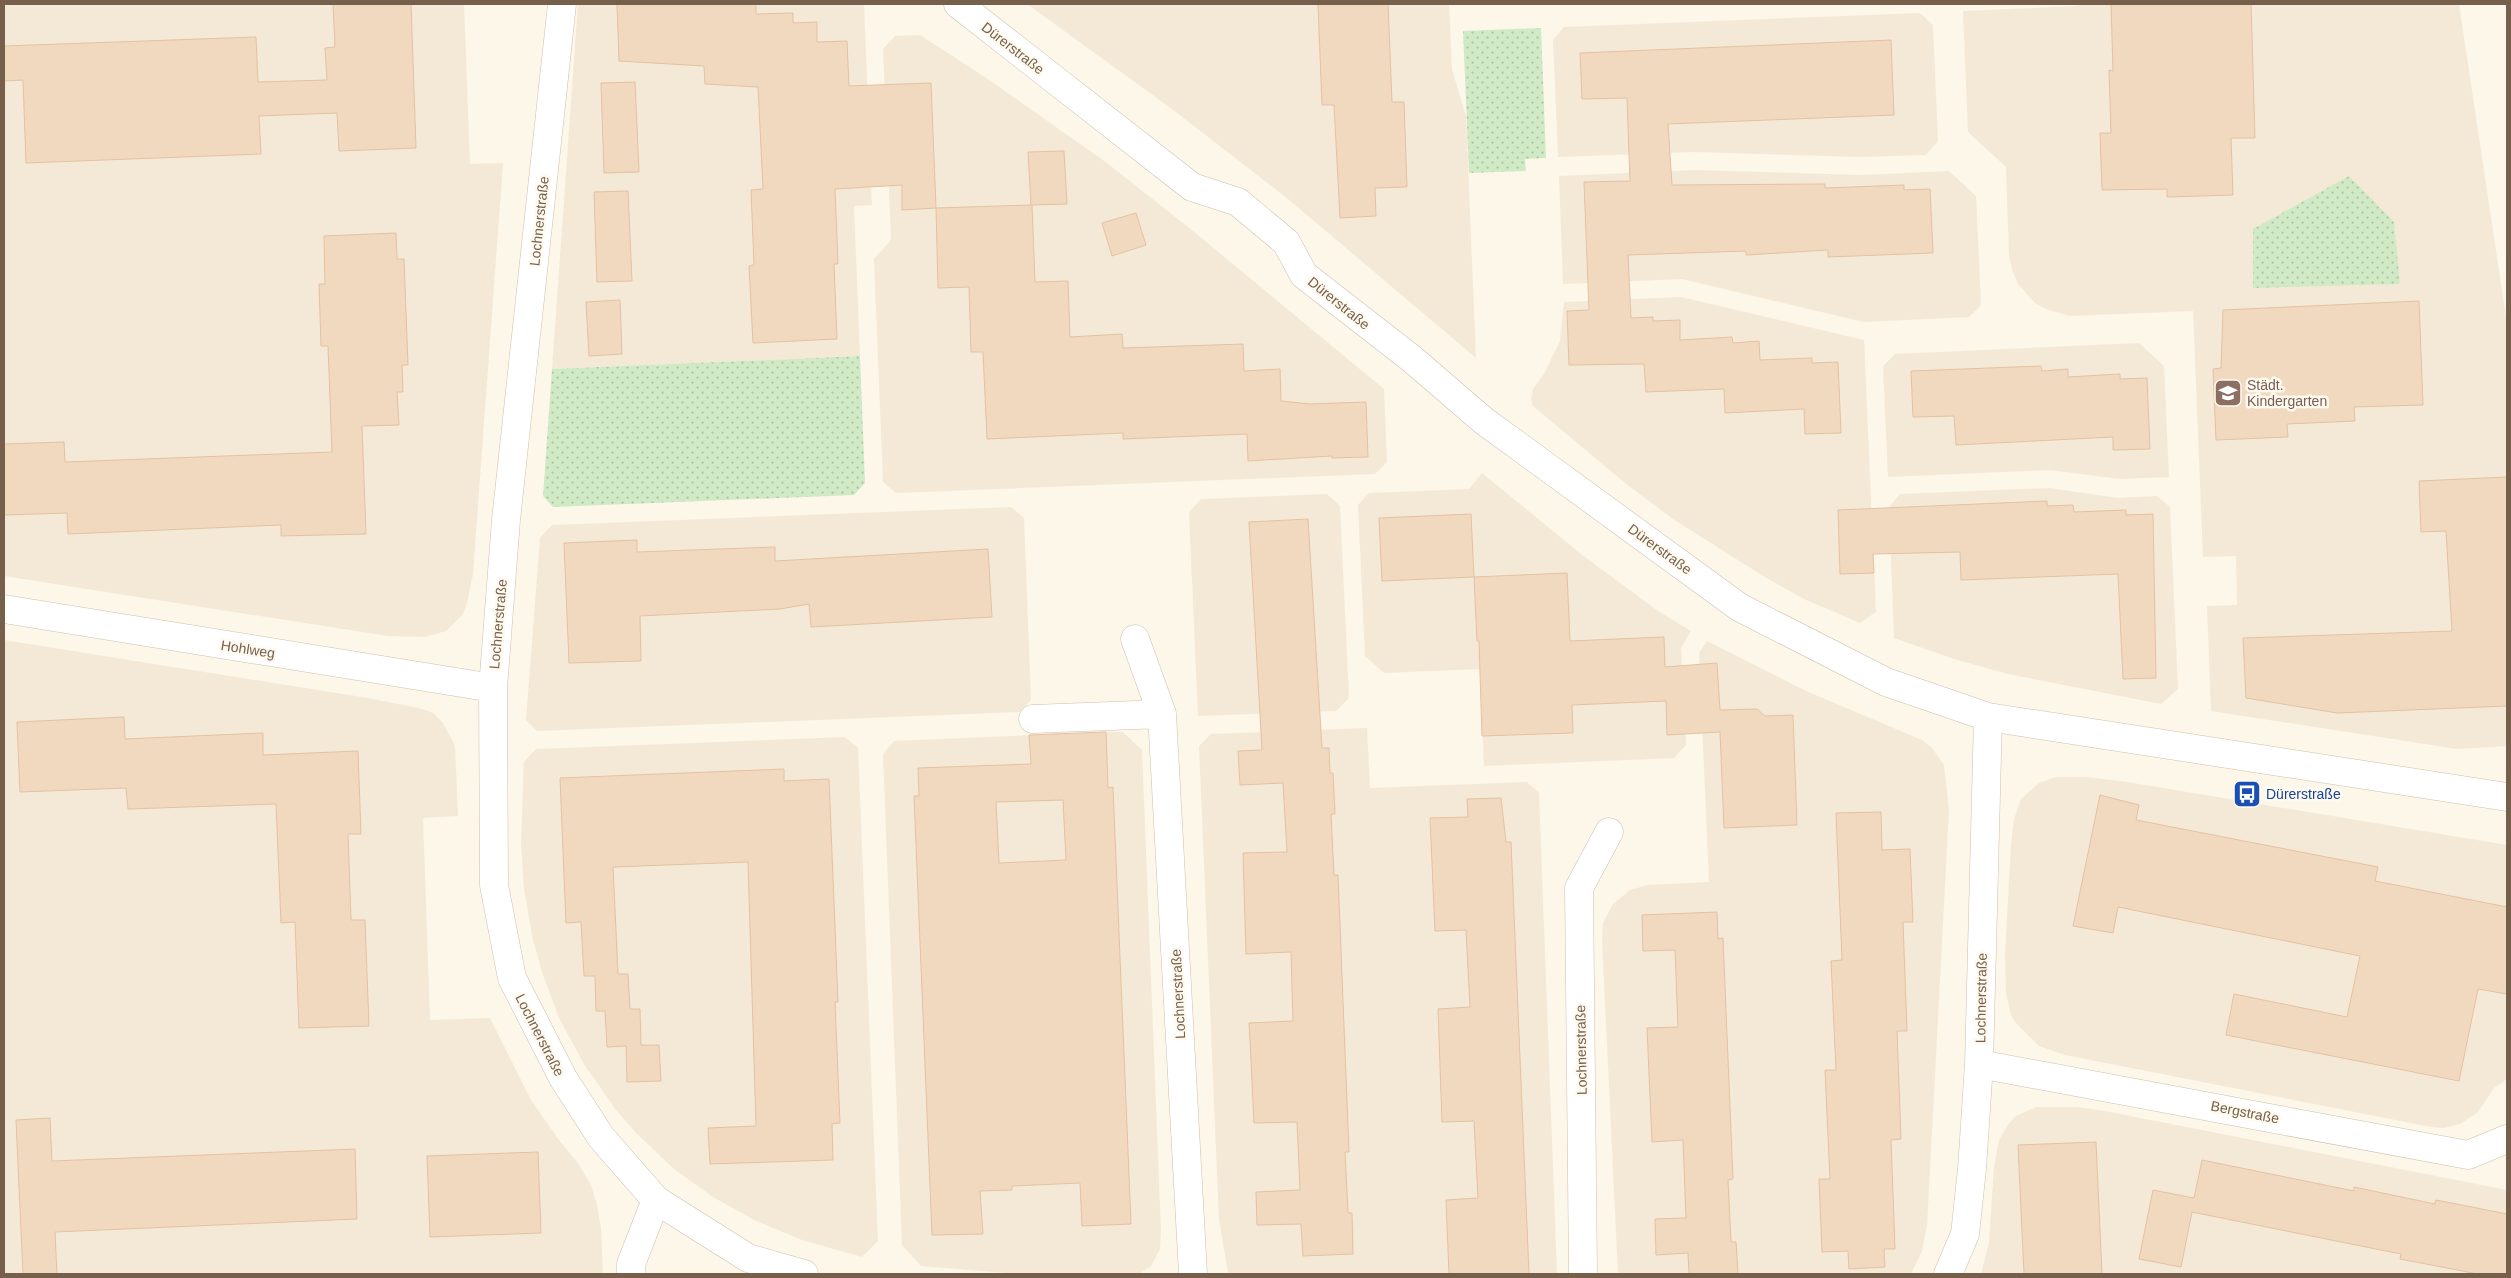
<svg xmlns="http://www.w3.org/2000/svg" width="2511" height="1278" font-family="Helvetica,sans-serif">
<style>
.residential{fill:#f4e9d6}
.park{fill:url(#park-dots)}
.building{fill:#f1d9c0;stroke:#e4c1a1;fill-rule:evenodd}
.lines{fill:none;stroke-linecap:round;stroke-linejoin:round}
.minor-casing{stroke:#cebfae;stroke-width:29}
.minor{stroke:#fff;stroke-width:28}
.labels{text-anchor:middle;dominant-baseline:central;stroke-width:5;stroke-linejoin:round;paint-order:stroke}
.street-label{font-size:14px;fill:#76604c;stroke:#fffaef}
.education-label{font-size:14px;fill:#785e54;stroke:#fffaef;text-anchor:start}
.transit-label{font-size:14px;fill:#164399;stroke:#fffaef;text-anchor:start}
</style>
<defs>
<pattern id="park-dots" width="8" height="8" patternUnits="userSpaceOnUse" patternTransform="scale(1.25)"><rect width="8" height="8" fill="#d1eac6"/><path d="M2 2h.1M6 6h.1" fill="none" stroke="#aec1a3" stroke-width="1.8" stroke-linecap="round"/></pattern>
</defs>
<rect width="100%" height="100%" fill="#fcf7e8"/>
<path class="residential" d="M 4,4 L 464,4 L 470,164 L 503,163 L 473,574 L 467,603 L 463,614 L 446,631 L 425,637 L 388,636 L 4,576 Z
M 578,4 L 864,4 L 872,205 L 854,206 L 860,356 L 552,369 Z
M 1027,4 L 1449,4 L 1452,70 L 1466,116 L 1476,358 L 1288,199 L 1172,109 Z
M 2078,4 L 2459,4 L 2507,324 L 2507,746 L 2457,749 L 2211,711 L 2207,606 L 2237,605 L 2236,556 L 2203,557 L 2193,311 L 2069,316 L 2046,309 L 2035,303 L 2018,284 L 2012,269 L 2009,255 L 2006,167 L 1968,132 L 1963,11 L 2077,6 Z
M 1920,13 L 1933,25 L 1938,141 L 1926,155 L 1860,157 L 1695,152 L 1558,157 L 1553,40 L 1564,27 Z
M 920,35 L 985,77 L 1107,163 L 1193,231 L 1384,389 L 1387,462 L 1375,474 L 896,493 L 883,482 L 874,259 L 891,240 L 883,49 L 895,36 Z
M 1695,170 L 1861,175 L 1949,171 L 1976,196 L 1981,305 L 1969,317 L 1864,322 L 1682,279 L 1563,284 L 1559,176 Z
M 1681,297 L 1864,340 L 1876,612 L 1860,623 L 1804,599 L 1763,576 L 1673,519 L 1625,483 L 1533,406 L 1531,400 L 1533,389 L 1544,374 L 1560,341 L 1564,302 Z
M 2139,343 L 2164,366 L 2169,477 L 2120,479 L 2050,470 L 1888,477 L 1883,366 L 1895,354 Z
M 1482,473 L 1581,554 L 1658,611 L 1691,631 L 1681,648 L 1686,745 L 1674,758 L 1484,766 L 1480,669 L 1384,673 L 1365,656 L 1358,505 L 1369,493 L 1469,489 Z
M 2049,488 L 2118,498 L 2157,496 L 2170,507 L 2178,689 L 2161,704 L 2008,674 L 1954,659 L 1894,638 L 1889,507 L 1900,494 Z
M 1327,494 L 1340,506 L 1349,698 L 1336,711 L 1198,716 L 1189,512 L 1201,499 Z
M 1011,507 L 1024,518 L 1031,700 L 1020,712 L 537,731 L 526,720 L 540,538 L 552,525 Z
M 4,640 L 368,698 L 423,709 L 433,713 L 443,723 L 455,746 L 458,816 L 423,818 L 430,1020 L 490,1018 L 531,1100 L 559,1140 L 578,1163 L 591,1185 L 597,1205 L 601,1228 L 603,1274 L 4,1274 Z
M 1707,641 L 1806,691 L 1922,740 L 1932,748 L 1944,765 L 1949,810 L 1927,1226 L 1922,1251 L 1911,1274 L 1618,1274 L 1602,939 L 1603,923 L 1613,904 L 1630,890 L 1648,885 L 1709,882 L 1699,653 Z
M 1367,728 L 1370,788 L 1527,782 L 1539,793 L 1557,1274 L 1228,1273 L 1219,1220 L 1199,746 L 1211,734 Z
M 1106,732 L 1123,732 L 1142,750 L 1161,1232 L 1160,1249 L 1151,1266 L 1139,1274 L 1018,1274 L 921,1266 L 902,1245 L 883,754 L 894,741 Z
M 845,737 L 858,748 L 878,1241 L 862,1257 L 802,1240 L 754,1220 L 713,1197 L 674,1169 L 636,1133 L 616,1110 L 584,1064 L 559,1018 L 542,972 L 533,940 L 524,889 L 521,842 L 524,762 L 536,749 Z
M 2056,777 L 2086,777 L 2127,782 L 2507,845 L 2507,1079 L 2494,1088 L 2478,1112 L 2460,1124 L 2443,1128 L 2431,1127 L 2065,1055 L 2039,1046 L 2016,1023 L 2011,1015 L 2006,993 L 2005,954 L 2011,844 L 2014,819 L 2021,799 L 2039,783 Z
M 2036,1107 L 2078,1107 L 2110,1112 L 2507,1190 L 2507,1274 L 1981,1274 L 1989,1242 L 1994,1167 L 1999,1140 L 2009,1123 L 2016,1116 Z"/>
<path class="park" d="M 1541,28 L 1546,158 L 1525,159 L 1526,171 L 1469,173 L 1463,31 Z
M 2349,176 L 2394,222 L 2400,284 L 2253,288 L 2253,229 Z
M 860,356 L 865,483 L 854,495 L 553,507 L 543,496 L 552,369 Z"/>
<path class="building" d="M 333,4 L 411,4 L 416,148 L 339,151 L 337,113 L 259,116 L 261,154 L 26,163 L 23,80 L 4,81 L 4,46 L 256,37 L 258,82 L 327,80 L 325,48 L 335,47 Z
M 617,4 L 756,4 L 756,14 L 793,13 L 793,23 L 817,22 L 817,42 L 847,41 L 849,86 L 931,83 L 936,208 L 902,210 L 902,185 L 835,189 L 838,264 L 834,264 L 837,339 L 753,343 L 749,266 L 754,265 L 751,190 L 763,189 L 758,87 L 705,84 L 704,66 L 619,61 Z
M 1318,4 L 1388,4 L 1392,102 L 1404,102 L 1407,187 L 1375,188 L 1376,216 L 1340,218 L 1334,105 L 1322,105 Z
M 2111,4 L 2251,4 L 2255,138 L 2231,138 L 2233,195 L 2167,197 L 2167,189 L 2102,190 L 2100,133 L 2111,133 L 2109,70 L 2113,71 Z
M 1891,40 L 1894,115 L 1668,124 L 1672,185 L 1825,184 L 1825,188 L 1904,185 L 1904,190 L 1930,189 L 1933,253 L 1828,257 L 1828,250 L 1746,255 L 1746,251 L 1628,255 L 1631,318 L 1653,317 L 1653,321 L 1680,320 L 1680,340 L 1732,337 L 1733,343 L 1759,341 L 1760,360 L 1812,358 L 1812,363 L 1838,362 L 1841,433 L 1805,434 L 1804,409 L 1725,413 L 1724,389 L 1646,392 L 1644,364 L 1569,365 L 1567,311 L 1589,310 L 1584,182 L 1630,181 L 1627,98 L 1582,99 L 1580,53 Z
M 635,82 L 639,172 L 604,173 L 601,83 Z
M 1064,151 L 1067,204 L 1032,205 L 1035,282 L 1068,281 L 1070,337 L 1122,334 L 1123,348 L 1243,344 L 1244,371 L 1280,369 L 1281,401 L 1310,404 L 1366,402 L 1368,457 L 1332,458 L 1332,456 L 1248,461 L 1247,434 L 1123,439 L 1123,433 L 987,439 L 983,352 L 971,352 L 969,287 L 938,288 L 936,208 L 1031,205 L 1028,152 Z
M 628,191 L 632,281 L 597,282 L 594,192 Z
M 1136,213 L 1146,245 L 1112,256 L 1102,223 Z
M 396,233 L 397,259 L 404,259 L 408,365 L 402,365 L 403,392 L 397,392 L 399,425 L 362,426 L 366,534 L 281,536 L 281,525 L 68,534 L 67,513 L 4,515 L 4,444 L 64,442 L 65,462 L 332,452 L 328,346 L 321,346 L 319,284 L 325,284 L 324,236 Z
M 620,300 L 622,354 L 589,356 L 586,302 Z
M 2419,301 L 2423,405 L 2354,407 L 2355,421 L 2287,424 L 2288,437 L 2216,440 L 2213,369 L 2221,368 L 2223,310 Z
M 2041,366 L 2042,371 L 2068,369 L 2068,377 L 2120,374 L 2120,379 L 2147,378 L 2150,449 L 2113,450 L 2113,437 L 1956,445 L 1954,416 L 1913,417 L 1911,371 Z
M 2507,477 L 2507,706 L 2337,713 L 2246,698 L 2243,638 L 2452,631 L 2446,531 L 2421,532 L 2419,481 Z
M 2047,501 L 2047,506 L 2073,505 L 2074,512 L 2126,510 L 2126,515 L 2153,514 L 2156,678 L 2123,679 L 2118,574 L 1961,580 L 1960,552 L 1873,554 L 1874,573 L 1840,574 L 1838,510 Z
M 1471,514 L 1474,577 L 1382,581 L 1379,518 Z
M 1308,519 L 1322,748 L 1329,748 L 1330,773 L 1333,773 L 1335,814 L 1331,814 L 1334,875 L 1338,875 L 1349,1152 L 1345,1152 L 1348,1213 L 1352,1213 L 1353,1254 L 1303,1256 L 1301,1224 L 1257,1225 L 1256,1192 L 1300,1190 L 1297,1122 L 1254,1123 L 1251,1060 L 1249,1023 L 1293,1021 L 1291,952 L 1246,954 L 1243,853 L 1287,852 L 1283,783 L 1240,785 L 1238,751 L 1262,750 L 1249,522 Z
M 637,540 L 637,552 L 775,547 L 775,561 L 988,549 L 992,617 L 811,627 L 809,604 L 780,609 L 640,616 L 641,661 L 569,663 L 564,543 Z
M 1567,573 L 1570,641 L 1664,637 L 1665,667 L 1717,663 L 1720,710 L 1757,709 L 1765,716 L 1793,715 L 1797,825 L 1724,828 L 1720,732 L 1667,735 L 1666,701 L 1572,705 L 1573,733 L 1482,736 L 1479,641 L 1477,641 L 1474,577 Z
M 124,717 L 125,739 L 263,733 L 263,755 L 358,751 L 361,834 L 348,834 L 351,920 L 365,920 L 369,1026 L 299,1028 L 295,922 L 281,923 L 276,804 L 128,809 L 126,788 L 20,792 L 17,722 Z
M 1106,732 L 1108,788 L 1113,787 L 1131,1224 L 1082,1226 L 1080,1183 L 1012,1186 L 1012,1190 L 980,1191 L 983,1234 L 932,1235 L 914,796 L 919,796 L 918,768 L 1031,764 L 1029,735 ZM 1063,800 L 1066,860 L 999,863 L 996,802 Z
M 784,769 L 784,781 L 829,779 L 838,1002 L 835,1002 L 840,1123 L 832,1124 L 833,1160 L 710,1164 L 708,1128 L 756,1126 L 748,862 L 613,867 L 618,974 L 628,974 L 630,1009 L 640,1009 L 641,1045 L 659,1045 L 661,1081 L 627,1082 L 626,1046 L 607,1047 L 605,1011 L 596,1011 L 595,976 L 584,976 L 581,922 L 566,923 L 560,778 Z
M 2100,795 L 2139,805 L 2136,820 L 2378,867 L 2375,881 L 2507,907 L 2507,994 L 2478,989 L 2459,1081 L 2226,1035 L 2234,994 L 2347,1017 L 2360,956 L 2118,907 L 2113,933 L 2073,926 Z
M 1501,798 L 1506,842 L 1511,842 L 1529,1274 L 1449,1274 L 1446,1200 L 1478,1198 L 1474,1121 L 1442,1122 L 1438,1009 L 1470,1007 L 1466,930 L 1435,931 L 1430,818 L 1468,817 L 1467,799 Z
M 1881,812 L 1882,850 L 1910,849 L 1913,922 L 1903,922 L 1907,1031 L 1897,1031 L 1901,1139 L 1891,1140 L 1895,1249 L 1884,1249 L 1885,1267 L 1849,1269 L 1848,1251 L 1822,1252 L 1819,1179 L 1830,1179 L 1825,1070 L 1836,1070 L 1831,961 L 1842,960 L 1836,813 Z
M 1717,912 L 1718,939 L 1723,938 L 1733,1179 L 1728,1180 L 1731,1242 L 1736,1242 L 1738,1274 L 1689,1274 L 1688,1253 L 1656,1255 L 1655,1219 L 1686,1218 L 1683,1140 L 1652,1142 L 1647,1028 L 1678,1027 L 1675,950 L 1643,951 L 1642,915 Z
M 50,1118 L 52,1161 L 355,1149 L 357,1219 L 55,1232 L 57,1274 L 23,1274 L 16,1120 Z
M 2096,1142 L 2102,1274 L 2024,1274 L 2018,1145 Z
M 538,1152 L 541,1233 L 430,1237 L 427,1156 Z
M 2202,1160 L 2354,1191 L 2354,1187 L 2435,1204 L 2436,1200 L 2507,1214 L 2507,1274 L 2478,1274 L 2400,1259 L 2401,1254 L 2192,1212 L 2181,1267 L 2139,1259 L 2153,1190 L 2194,1198 Z"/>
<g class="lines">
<g class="minor-casing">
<path id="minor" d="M 562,4 L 506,520 L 493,688 L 494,885 L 512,978 L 563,1078 L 601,1137 L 656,1200 L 748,1258 L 804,1274
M 958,4 L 1192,187 L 1238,202 L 1286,242 L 1304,275 L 1412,359 L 1484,421 L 1739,607 L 1886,682 L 1988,717 L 2507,797
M 4,609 L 493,688
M 1135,639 L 1162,714 L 1193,1274
M 1033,719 L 1162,714
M 1979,1064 L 2468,1155 L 2507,1139
M 631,1274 L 631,1264 L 656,1200
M 1583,1274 L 1579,888 L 1609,832
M 1948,1274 L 1965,1234 L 1972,1169 L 1979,1064 L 1988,717"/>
</g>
<use href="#minor" class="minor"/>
</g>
<defs>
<g id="school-square" transform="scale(1.4375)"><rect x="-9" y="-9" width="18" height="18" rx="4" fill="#8d6e63" stroke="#fffaef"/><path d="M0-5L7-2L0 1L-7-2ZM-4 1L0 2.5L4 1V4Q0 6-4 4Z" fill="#fff"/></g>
<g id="bus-square" transform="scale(1.4375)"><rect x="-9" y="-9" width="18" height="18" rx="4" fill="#1a4fb4" stroke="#fffaef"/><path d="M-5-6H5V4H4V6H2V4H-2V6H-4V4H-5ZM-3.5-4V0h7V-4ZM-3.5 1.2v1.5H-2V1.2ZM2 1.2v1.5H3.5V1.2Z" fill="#fff"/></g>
</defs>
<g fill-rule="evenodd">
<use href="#school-square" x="2228" y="393"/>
<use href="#bus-square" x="2247" y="794"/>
</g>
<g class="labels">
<g class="street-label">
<text transform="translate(1013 48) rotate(38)">Dürerstraße</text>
<text transform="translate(539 221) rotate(-84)">Lochnerstraße</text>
<text transform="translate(1339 303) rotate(39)">Dürerstraße</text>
<text transform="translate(1660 549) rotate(36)">Dürerstraße</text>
<text transform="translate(498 624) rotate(-85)">Lochnerstraße</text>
<text transform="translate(248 649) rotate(9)">Hohlweg</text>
<text transform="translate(1178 994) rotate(-93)">Lochnerstraße</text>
<text transform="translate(1981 998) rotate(-89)">Lochnerstraße</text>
<text transform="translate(540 1035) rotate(63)">Lochnerstraße</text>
<text transform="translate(1581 1050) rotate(-91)">Lochnerstraße</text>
<text transform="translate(2245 1112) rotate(11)">Bergstraße</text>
</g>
<g class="education-label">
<text x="2247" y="385">Städt.<tspan x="2247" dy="16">Kindergarten</tspan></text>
</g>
<g class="transit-label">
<text x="2266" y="794">Dürerstraße</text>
</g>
</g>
<rect width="2511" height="1278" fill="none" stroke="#76604c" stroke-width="10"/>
</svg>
